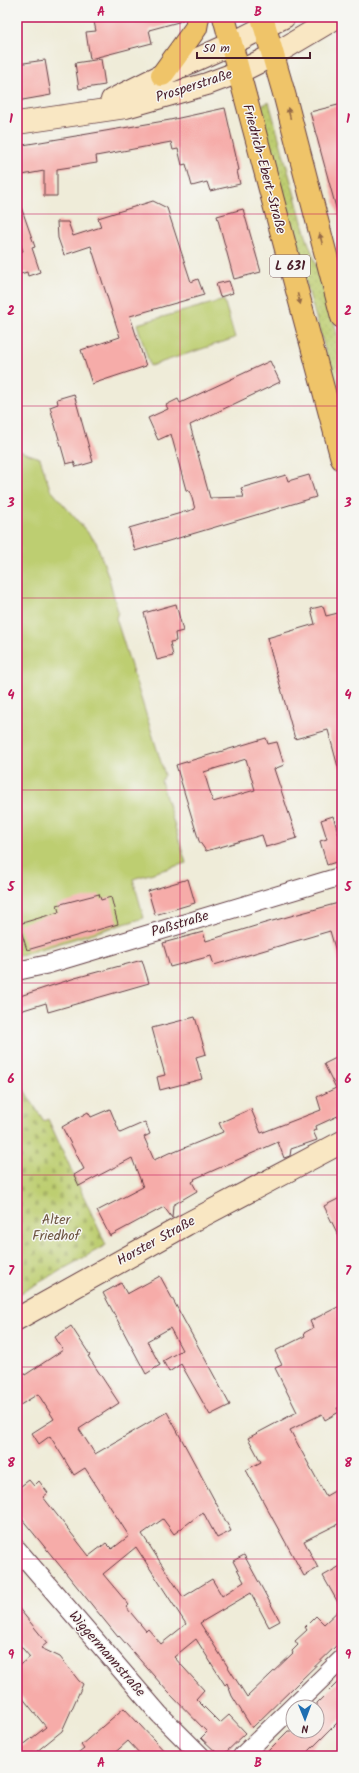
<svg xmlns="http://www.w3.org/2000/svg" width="359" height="1773" font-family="Kalam,sans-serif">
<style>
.grass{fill:url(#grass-dots);stroke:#84764e}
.cemetery{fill:url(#cemetery-stones);stroke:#84764e}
.garden{fill:#bdce71;stroke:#84764e}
.building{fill:#f6aca9;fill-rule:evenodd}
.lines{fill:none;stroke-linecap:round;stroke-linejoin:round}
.street-casing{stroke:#633e45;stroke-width:20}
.secondary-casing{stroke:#633e45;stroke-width:24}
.primary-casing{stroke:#633e45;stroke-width:24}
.street{stroke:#fff;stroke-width:18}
.secondary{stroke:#f9e7c3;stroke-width:22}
.primary{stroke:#efc469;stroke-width:22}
.oneway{fill:#946947}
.grid{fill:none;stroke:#c2185b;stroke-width:1;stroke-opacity:0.55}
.labels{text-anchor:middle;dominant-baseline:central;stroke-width:3;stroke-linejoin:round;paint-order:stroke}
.shield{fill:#f6f6f2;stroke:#7e6067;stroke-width:1}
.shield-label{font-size:13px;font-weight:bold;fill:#4a1f2b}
.street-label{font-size:14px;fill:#4a1f2b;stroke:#f6f6f2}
.park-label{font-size:14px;fill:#6c5440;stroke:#f6f6f2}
.neatline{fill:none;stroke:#c2185b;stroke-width:1.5}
.grid-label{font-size:13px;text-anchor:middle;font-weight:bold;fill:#c2185b}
</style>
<defs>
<pattern id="grass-dots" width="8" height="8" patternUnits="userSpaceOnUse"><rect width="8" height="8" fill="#bdce71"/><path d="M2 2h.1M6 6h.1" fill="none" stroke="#a4b062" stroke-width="1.8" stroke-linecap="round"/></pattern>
<pattern id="cemetery-stones" width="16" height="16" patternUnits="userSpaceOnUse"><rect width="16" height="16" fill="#bdce71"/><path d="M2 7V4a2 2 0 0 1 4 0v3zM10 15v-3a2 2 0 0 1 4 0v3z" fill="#a4b062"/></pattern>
</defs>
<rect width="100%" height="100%" fill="#f6f6f2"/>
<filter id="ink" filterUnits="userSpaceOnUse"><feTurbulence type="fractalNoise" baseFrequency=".025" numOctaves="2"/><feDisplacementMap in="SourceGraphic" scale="8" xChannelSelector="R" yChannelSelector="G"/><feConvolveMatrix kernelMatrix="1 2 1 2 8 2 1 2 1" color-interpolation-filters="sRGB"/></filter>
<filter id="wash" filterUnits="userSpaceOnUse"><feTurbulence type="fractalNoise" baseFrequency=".012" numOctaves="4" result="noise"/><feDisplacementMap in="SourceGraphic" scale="16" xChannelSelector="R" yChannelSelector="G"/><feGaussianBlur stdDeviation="0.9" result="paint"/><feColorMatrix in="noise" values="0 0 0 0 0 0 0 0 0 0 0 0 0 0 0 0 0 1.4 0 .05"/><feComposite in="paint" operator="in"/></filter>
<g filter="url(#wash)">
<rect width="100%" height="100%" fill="#efecd9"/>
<path class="grass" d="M 269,102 L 306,236 L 323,283 L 342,351 L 342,422 L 324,346 L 256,108 Z"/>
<path class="cemetery" d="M 17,1079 L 44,1121 L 48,1119 L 106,1245 L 17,1295 Z"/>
<path class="garden" d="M 224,300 L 235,338 L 150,366 L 137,324 Z
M 17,450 L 40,458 L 50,489 L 96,542 L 109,578 L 118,612 L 116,618 L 165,775 L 161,781 L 186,863 L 133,879 L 144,918 L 17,956 Z"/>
<g id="blocks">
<path class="building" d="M 93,17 L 182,17 L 182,21 L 149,30 L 152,43 L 90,59 L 86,32 L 96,31 Z
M 101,59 L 105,85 L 79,89 L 75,63 Z
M 45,60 L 51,95 L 17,101 L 17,64 Z
M 342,104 L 342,215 L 338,215 L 310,112 Z
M 225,108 L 239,170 L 237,171 L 240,184 L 210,191 L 207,182 L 192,186 L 186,164 L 182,165 L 178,149 L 173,150 L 171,142 L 96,156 L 97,163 L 57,169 L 57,196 L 44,196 L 44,171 L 17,176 L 17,146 L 170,120 Z
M 17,201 L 19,201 L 35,247 L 32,248 L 40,272 L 28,276 L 27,272 L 17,275 L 17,253 L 23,251 L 17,234 Z
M 153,201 L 167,208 L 191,282 L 198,279 L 204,295 L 130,316 L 146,366 L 92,384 L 81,350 L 120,337 L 91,246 L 64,255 L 58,238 L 57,222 L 68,222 L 73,236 L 101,227 L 98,218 Z
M 243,209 L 261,272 L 234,279 L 217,216 Z
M 229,281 L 233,293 L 220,297 L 216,284 Z
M 270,361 L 280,382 L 190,425 L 210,498 L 244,497 L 241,488 L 286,475 L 288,481 L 309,475 L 316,497 L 135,551 L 129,528 L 195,509 L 190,491 L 186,490 L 171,434 L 158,440 L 148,418 L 168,409 L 166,405 L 178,399 L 180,403 Z
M 74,394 L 93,462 L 76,467 L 74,462 L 66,464 L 50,407 L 58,404 L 57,399 Z
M 176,604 L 183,631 L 175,633 L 176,641 L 170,642 L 173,656 L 157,660 L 144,613 Z
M 323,606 L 326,616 L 342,612 L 342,766 L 338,767 L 328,730 L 295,739 L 267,638 L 315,624 L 311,609 Z
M 266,738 L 268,744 L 277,742 L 284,765 L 274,769 L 297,838 L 266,847 L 262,835 L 206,851 L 199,841 L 176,765 ZM 246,759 L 255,790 L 213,802 L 204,772 Z
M 333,816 L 339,835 L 342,834 L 342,860 L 327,865 L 320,841 L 327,839 L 321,820 Z
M 188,879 L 195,903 L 155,915 L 148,891 Z
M 99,894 L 101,900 L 111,897 L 118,924 L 27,950 L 19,924 L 59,912 L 57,905 Z
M 342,902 L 342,962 L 339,962 L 330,931 L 214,965 L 211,956 L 170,967 L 163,943 L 203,932 L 206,941 L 265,923 Z
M 142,960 L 149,983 L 48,1012 L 46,1003 L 17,1012 L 17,997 L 75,978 Z
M 195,1017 L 206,1054 L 196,1057 L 202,1079 L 160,1090 L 157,1077 L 165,1075 L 152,1028 Z
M 336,1058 L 342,1072 L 342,1114 L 316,1126 L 317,1130 L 313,1131 L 317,1140 L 291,1149 L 290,1156 L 284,1158 L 278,1142 L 194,1179 L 195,1180 L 192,1182 L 197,1191 L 173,1205 L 172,1218 L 164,1207 L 110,1236 L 97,1211 L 143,1187 L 132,1158 L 79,1186 L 74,1175 L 84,1169 L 62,1127 L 88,1112 L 91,1117 L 110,1109 L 120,1133 L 145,1122 L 150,1134 L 144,1137 L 154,1160 L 171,1152 L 172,1153 L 223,1132 L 219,1123 L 251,1109 L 261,1133 L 321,1110 L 317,1097 L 336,1088 L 324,1064 Z
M 342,1197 L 342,1243 L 324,1206 Z
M 160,1276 L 230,1405 L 210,1415 L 181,1364 L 169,1372 L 163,1361 L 182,1350 L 170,1328 L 147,1341 L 160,1365 L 146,1374 L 103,1293 L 121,1283 L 127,1294 Z
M 342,1305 L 342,1406 L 337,1408 L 339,1412 L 325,1420 L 322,1414 L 290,1430 L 326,1496 L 338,1489 L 342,1497 L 342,1522 L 304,1541 L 318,1568 L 304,1576 L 246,1470 L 261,1462 L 248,1438 L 297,1412 L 275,1368 L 282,1365 L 275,1351 L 305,1336 L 304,1333 L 313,1328 L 310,1321 Z
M 71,1326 L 90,1355 L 88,1356 L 119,1403 L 79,1429 L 95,1454 L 167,1412 L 231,1531 L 217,1538 L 203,1512 L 174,1534 L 163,1519 L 142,1534 L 183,1597 L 212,1579 L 222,1596 L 244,1582 L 233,1561 L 244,1555 L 280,1621 L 269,1627 L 251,1593 L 200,1623 L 247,1697 L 293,1653 L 292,1651 L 298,1645 L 295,1641 L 307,1630 L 305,1627 L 316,1616 L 324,1624 L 341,1608 L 323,1576 L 342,1565 L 342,1640 L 252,1728 L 232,1696 L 227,1683 L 225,1685 L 196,1639 L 174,1657 L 204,1690 L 196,1699 L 220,1723 L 229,1715 L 246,1733 L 224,1754 L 217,1753 L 201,1738 L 207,1732 L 168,1692 L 119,1636 L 118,1637 L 17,1513 L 17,1489 L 29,1480 L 34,1486 L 39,1481 L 48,1493 L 43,1497 L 89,1556 L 106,1543 L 112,1549 L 129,1536 L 85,1468 L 74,1475 L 50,1436 L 39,1444 L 32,1433 L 54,1419 L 38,1394 L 17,1407 L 17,1362 L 25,1375 L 63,1350 L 55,1337 ZM 136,1547 L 186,1624 L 161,1644 L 148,1629 L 146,1631 L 126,1607 L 129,1605 L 103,1574 Z
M 17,1606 L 47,1643 L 41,1648 L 60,1657 L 79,1681 L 83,1684 L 62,1731 L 31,1756 L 17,1756 L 17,1750 L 46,1727 L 17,1691 L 17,1667 L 30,1657 L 17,1642 Z
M 342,1678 L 342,1718 L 304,1756 L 263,1756 L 288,1731 L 317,1731 L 317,1703 Z
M 124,1708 L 169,1756 L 142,1756 L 128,1741 L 111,1756 L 75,1756 L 84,1749 L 81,1745 Z"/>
</g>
</g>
<g filter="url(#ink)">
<use href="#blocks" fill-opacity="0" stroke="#633e45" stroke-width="1"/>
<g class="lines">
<g class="street-casing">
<path id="street" d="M 17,971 L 49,964 L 342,876
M 17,1549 L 159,1714 L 201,1756
M 242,1756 L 342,1659"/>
</g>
<g class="secondary-casing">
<path id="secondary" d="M 112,100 L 162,75 L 231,44 L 284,17
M 17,123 L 126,107 L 207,84 L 239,72 L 273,55 L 337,17
M 17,1319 L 187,1224 L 342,1142"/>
</g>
<g class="primary-casing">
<path id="primary" d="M 224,17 L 342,459
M 262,17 L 285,97 L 342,317
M 162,75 L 196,28 L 198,17"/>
</g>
<use href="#street" class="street"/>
<use href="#secondary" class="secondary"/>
<use href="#primary" class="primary"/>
</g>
<defs><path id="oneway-solid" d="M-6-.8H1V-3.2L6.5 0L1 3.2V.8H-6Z"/></defs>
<g class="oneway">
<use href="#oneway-solid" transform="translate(289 113) rotate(-104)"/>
<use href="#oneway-solid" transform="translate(321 239) rotate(-104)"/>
<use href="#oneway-solid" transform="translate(299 299) rotate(75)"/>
</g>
</g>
<path class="grid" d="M 180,17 L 180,1756M 17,214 L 342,214M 17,406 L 342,406M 17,598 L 342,598M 17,790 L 342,790M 17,983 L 342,983M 17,1175 L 342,1175M 17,1367 L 342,1367M 17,1559 L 342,1559"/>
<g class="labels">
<rect class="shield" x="270" y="255" width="40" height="22" rx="3"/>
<g class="shield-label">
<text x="290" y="266">L 631</text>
</g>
<g class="street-label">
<text transform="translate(194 86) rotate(-18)">Prosperstraße</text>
<text transform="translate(264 169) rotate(75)">Friedrich-Ebert-Straße</text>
<text transform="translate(180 924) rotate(-17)">Paßstraße</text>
<text transform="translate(156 1241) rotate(-29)">Horster Straße</text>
<text transform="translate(107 1654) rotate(49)">Wiggermannstraße</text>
</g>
<g class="park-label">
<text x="56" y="1220">Alter<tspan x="56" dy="16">Friedhof</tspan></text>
</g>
</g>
<rect width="359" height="1773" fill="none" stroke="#f6f6f2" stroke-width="44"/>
<g transform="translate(305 1719) rotate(179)"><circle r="19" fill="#f6f6f2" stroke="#b1a0a2"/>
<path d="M0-3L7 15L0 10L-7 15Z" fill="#1f6fb2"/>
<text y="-6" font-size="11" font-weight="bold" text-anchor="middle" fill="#4a1f2b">N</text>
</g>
<path d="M197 52v6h113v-6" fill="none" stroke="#4a1f2b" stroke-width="2"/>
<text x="203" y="52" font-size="12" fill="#4a1f2b" stroke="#f6f6f2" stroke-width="3" paint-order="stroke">50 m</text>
<rect x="22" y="22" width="315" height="1729" class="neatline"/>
<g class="grid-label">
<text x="101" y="16">A</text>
<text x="258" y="16">B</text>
<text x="11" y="123">1</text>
<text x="348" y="123">1</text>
<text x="11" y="315">2</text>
<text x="348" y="315">2</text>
<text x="11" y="507">3</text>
<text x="348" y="507">3</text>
<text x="11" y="699">4</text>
<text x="348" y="699">4</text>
<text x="11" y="891">5</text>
<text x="348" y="891">5</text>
<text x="11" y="1083">6</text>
<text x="348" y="1083">6</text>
<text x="11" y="1275">7</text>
<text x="348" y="1275">7</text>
<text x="11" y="1467">8</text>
<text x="348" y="1467">8</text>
<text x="11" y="1659">9</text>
<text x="348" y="1659">9</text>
<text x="101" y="1767">A</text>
<text x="258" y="1767">B</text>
</g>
</svg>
